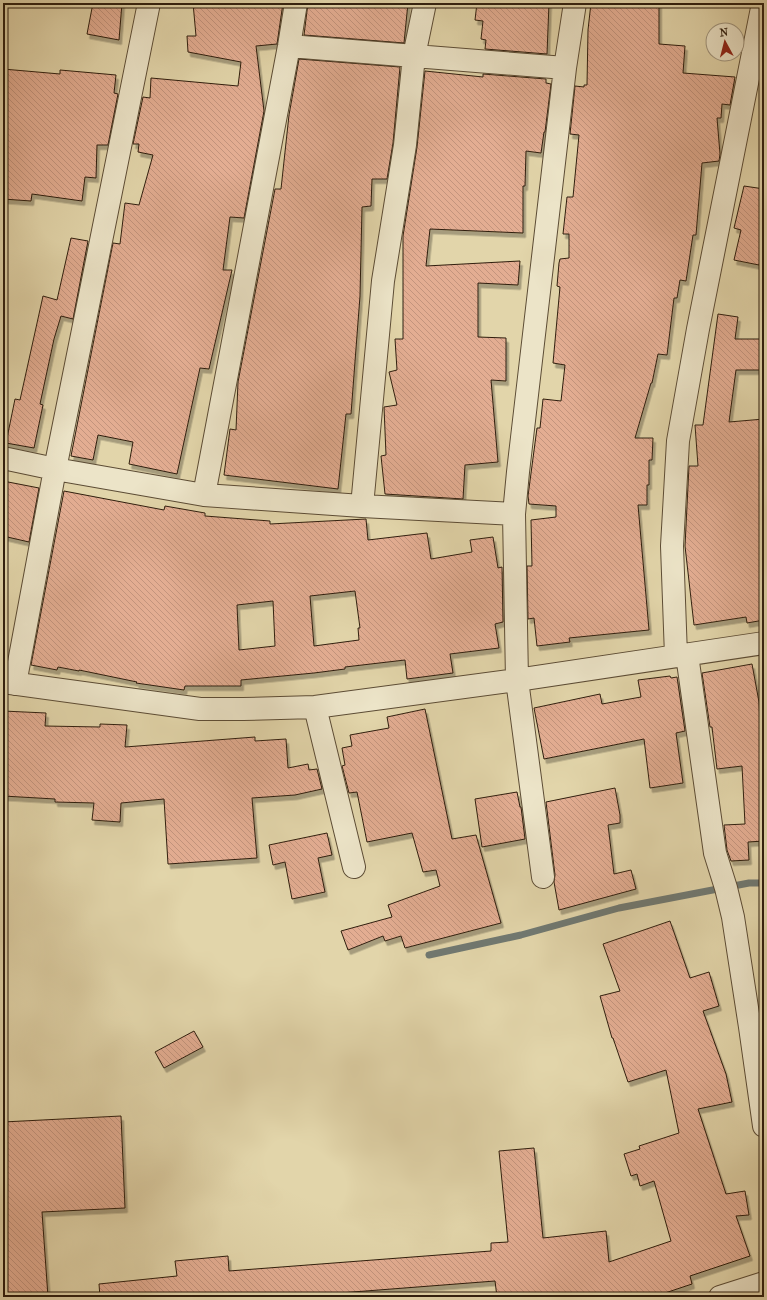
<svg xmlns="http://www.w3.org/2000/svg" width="767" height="1300" font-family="'IM FELL French Canon',serif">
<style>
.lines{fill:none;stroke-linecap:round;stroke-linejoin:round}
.stream{stroke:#707972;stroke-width:7}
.building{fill:url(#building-back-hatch);stroke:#2f1e0e;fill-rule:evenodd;filter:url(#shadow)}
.minor-casing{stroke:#5c4c35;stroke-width:24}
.minor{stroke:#ece4c8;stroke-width:22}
</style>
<defs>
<pattern id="building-back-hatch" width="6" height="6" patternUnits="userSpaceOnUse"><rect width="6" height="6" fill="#e3ad92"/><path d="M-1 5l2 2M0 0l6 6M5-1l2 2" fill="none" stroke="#c3947d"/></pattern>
<filter id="shadow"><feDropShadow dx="2.5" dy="4.5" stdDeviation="0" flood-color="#0004"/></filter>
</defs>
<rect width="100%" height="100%" fill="#e2d5aa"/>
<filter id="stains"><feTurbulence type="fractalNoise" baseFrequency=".005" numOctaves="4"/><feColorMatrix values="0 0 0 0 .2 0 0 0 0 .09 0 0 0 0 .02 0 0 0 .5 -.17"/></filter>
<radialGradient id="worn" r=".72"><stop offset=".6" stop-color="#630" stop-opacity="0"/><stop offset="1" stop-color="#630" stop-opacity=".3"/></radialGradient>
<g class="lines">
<path class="stream" d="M 429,955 L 521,935 L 619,908 L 749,883 L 764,883"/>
</g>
<path class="building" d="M 93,3 L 122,3 L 119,40 L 87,34 Z
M 193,3 L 283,3 L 277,44 L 256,46 L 264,111 L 244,218 L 230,217 L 223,270 L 232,270 L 209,369 L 200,368 L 177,474 L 129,464 L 133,442 L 98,435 L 93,460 L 71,456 L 113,243 L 120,244 L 125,203 L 139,205 L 153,155 L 138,152 L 139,144 L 133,144 L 143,97 L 150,98 L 151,78 L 238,86 L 241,62 L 188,52 L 187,36 L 196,36 Z
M 308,3 L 408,3 L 404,43 L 304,35 Z
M 477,3 L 549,3 L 547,54 L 485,49 L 486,40 L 481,39 L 483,21 L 475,20 Z
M 591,3 L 659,3 L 659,44 L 685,46 L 683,73 L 735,77 L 730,105 L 722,104 L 721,118 L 717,118 L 720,154 L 719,161 L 702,163 L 696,235 L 693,235 L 686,281 L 680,280 L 677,298 L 674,298 L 667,355 L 658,354 L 652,383 L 651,383 L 635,438 L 653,438 L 652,460 L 649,460 L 649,485 L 647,485 L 647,505 L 638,505 L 649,630 L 569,638 L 570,642 L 537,646 L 534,618 L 528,619 L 527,566 L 532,566 L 531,520 L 556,517 L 556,506 L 529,504 L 528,496 L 537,428 L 540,428 L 543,399 L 561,401 L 565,365 L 553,363 L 560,287 L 557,286 L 559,263 L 560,259 L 569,258 L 569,234 L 563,234 L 567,197 L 573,197 L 579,135 L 570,134 L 575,86 L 584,87 L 584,85 L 587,85 L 588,30 Z
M 299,59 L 400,67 L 393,143 L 387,179 L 372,179 L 371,206 L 362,207 L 360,296 L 351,414 L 346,414 L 338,489 L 224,475 L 230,429 L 236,430 L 238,382 L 275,189 L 281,189 L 289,115 Z
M 3,69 L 60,74 L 60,70 L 116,75 L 114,93 L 118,94 L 108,145 L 97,145 L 96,178 L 85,177 L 82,201 L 32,194 L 31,201 L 3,199 Z
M 425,71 L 483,77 L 483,74 L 546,79 L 546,83 L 551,84 L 545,132 L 544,132 L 541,153 L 526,151 L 525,186 L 523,186 L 523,233 L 430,229 L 426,266 L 520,261 L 518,285 L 478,283 L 478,337 L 506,338 L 506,381 L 491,380 L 498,462 L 465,465 L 463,499 L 385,494 L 381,456 L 386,455 L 384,407 L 397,405 L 389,372 L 397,370 L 395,339 L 403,339 L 403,236 L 417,147 Z
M 744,186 L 764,189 L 764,244 L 759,265 L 734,260 L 741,230 L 734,228 Z
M 71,238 L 88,241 L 73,319 L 61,316 L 54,339 L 40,404 L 43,405 L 34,448 L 6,443 L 15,399 L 20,400 L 43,296 L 57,300 Z
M 718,314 L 738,317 L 735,339 L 764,339 L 764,370 L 736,370 L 729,422 L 764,419 L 764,620 L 747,623 L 746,617 L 694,625 L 685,546 L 689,466 L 698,466 L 695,425 L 703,425 Z
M 3,481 L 39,488 L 29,542 L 3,536 Z
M 64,491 L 164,510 L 165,506 L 205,513 L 205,516 L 270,521 L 270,524 L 366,519 L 368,540 L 427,533 L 431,559 L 472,552 L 470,540 L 493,537 L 498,568 L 502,567 L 503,622 L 495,624 L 499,648 L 450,654 L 453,673 L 407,679 L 405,660 L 345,667 L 345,669 L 314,673 L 241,680 L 241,686 L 185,686 L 184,690 L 136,683 L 137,682 L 79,670 L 79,671 L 58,667 L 57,670 L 31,665 ZM 355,591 L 360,628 L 358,628 L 359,640 L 314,646 L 310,596 ZM 273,601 L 275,646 L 239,650 L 237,605 Z
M 752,664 L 759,702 L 760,723 L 764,723 L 764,841 L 748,842 L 749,860 L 731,861 L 727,850 L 724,825 L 745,824 L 742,766 L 717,769 L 712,727 L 710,727 L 702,673 Z
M 670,676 L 671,678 L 677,677 L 685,731 L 676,733 L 683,783 L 650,788 L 644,739 L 544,759 L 534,708 L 600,694 L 602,704 L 641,697 L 638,680 Z
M 425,709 L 452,839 L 476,835 L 501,923 L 405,948 L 401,936 L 385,941 L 383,936 L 348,950 L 341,931 L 392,917 L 388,905 L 440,886 L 436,870 L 423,872 L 412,833 L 367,842 L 357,792 L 349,793 L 342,766 L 345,765 L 342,748 L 352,746 L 350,735 L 389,728 L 387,717 Z
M 3,711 L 46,713 L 45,726 L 100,727 L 100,724 L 127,725 L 125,747 L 255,737 L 255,741 L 286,739 L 288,768 L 308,764 L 309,770 L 317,769 L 322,789 L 295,795 L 252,798 L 257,858 L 168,864 L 164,799 L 121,803 L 120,822 L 92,820 L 94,803 L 55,802 L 55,799 L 3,796 Z
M 615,788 L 620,815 L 620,823 L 608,825 L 614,874 L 631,870 L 636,889 L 559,910 L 554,882 L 555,875 L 546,802 Z
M 517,792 L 520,807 L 521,807 L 525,839 L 482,847 L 475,799 Z
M 327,833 L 332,855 L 318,858 L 325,892 L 292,899 L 285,862 L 273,865 L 269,845 Z
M 670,921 L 690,978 L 709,972 L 719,1006 L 703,1011 L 726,1074 L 732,1102 L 698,1109 L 726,1194 L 745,1191 L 749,1215 L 736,1216 L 750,1256 L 690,1276 L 692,1284 L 653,1297 L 497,1297 L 495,1281 L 288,1297 L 100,1297 L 99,1284 L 177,1276 L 175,1261 L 228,1256 L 229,1271 L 491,1251 L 491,1243 L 508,1242 L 499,1151 L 534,1148 L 543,1238 L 606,1231 L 609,1262 L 671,1241 L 654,1181 L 640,1186 L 637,1174 L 631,1176 L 624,1154 L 640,1149 L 639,1146 L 679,1133 L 666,1070 L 628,1082 L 613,1038 L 612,1038 L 600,996 L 620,991 L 603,944 Z
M 194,1031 L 203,1047 L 164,1068 L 155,1052 Z
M 121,1116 L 125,1208 L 42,1212 L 48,1297 L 3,1297 L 3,1122 Z"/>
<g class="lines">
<g class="minor-casing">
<path id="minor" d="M 289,46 L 565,68
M 3,458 L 55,469 L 204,495 L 362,506 L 514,514
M 204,495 L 289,46 L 296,3
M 362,506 L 383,281 L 405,145 L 414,56 L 425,3
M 687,655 L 715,853 L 726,888 L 733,917 L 750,1027 L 764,1126
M 676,656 L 672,546 L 678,441 L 698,329 L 763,3
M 3,682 L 200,709 L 243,709 L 315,707 L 517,680 L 764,643
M 15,684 L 55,469 L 149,3
M 315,707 L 354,867
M 543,877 L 517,680 L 514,514 L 518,472 L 565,68 L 575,3
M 720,1297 L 764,1283"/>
</g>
<use href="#minor" class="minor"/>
</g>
<rect width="767" height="1300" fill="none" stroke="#e2d5aa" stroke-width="16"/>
<rect x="4" y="4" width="759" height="1292" fill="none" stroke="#2f1e0e" stroke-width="2"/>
<rect x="8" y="8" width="751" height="1284" fill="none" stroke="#2f1e0e"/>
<g transform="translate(725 42) rotate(353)"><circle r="19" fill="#ece4c8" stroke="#a0957e"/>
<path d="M0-3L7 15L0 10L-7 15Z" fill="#8f2418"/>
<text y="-6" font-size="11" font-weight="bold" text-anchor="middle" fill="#2f1e0e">N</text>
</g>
<rect width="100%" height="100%" filter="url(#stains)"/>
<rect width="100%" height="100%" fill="url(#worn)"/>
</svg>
